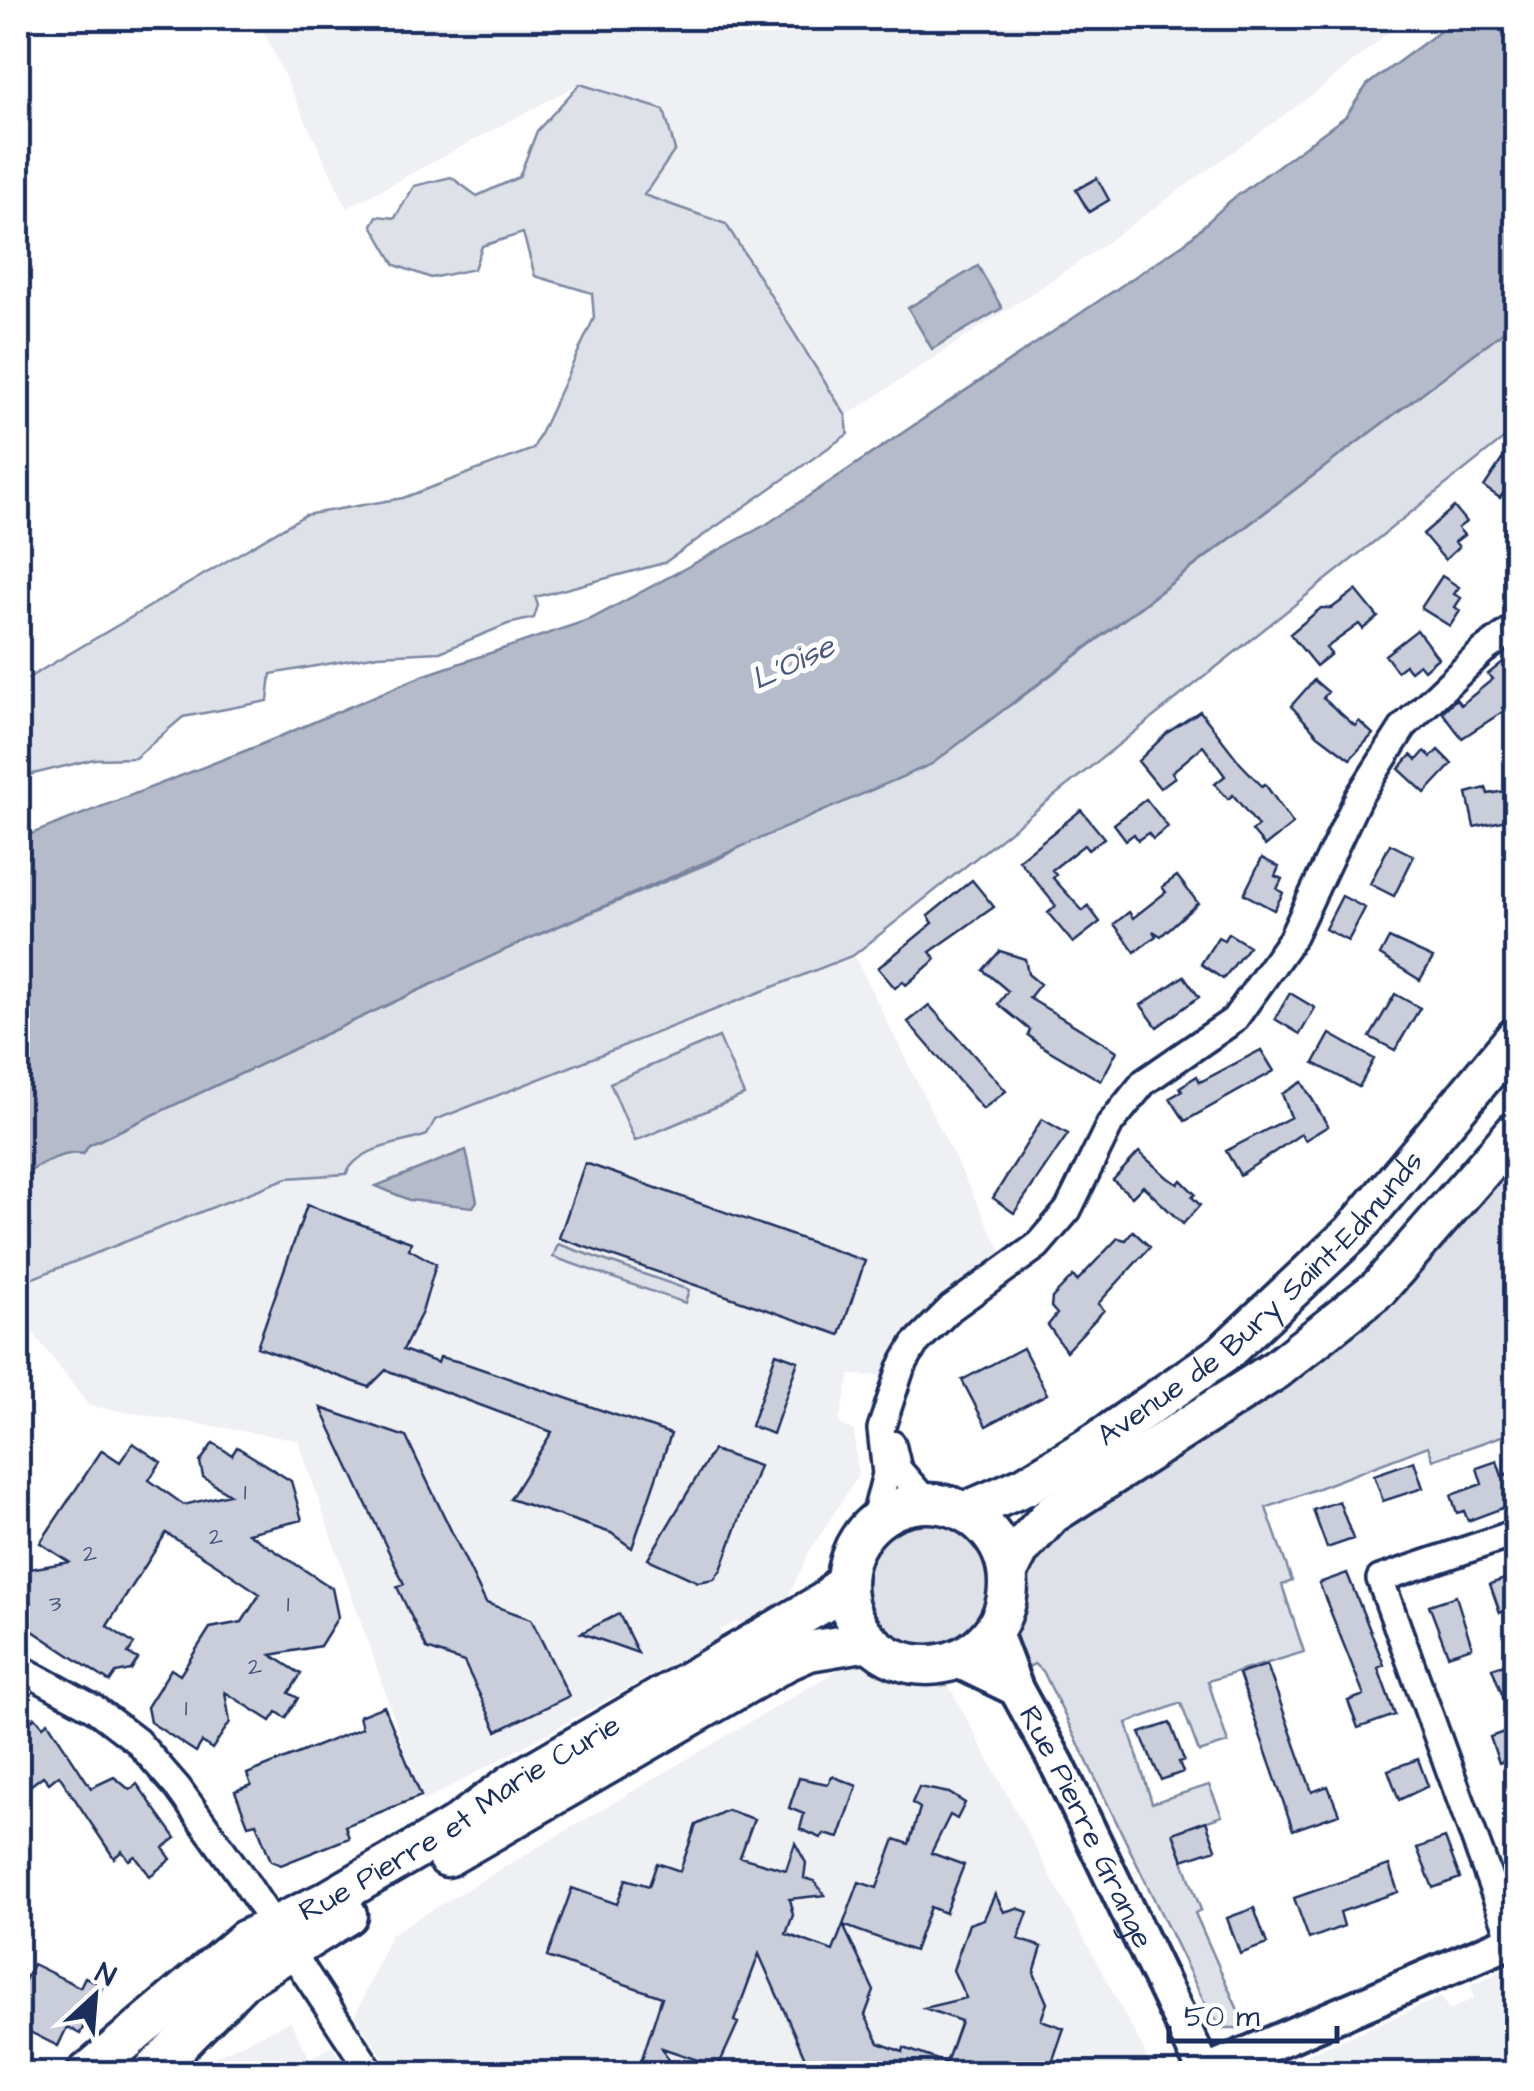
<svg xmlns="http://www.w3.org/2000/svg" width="1534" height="2091" font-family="'Architects Daughter',sans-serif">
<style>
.built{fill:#eff0f4}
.green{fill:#dee1e7;stroke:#7c88a2;stroke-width:2.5}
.water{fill:#b5bbca;stroke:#77839f;stroke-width:2.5}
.building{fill:#caceda;stroke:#1b2f5e;stroke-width:2.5}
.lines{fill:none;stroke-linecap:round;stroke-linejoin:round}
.minor-casing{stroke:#1b2f5e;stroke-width:32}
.tertiary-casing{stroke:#1b2f5e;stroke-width:40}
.secondary-casing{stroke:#1b2f5e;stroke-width:45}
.minor{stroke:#fff;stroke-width:25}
.tertiary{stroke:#fff;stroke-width:32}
.secondary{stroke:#fff;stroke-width:38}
.labels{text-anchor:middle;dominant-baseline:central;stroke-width:10;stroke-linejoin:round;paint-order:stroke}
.number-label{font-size:25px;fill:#47577d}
.street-label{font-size:30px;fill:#1b2f5e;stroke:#fff}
.water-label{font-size:32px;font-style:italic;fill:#49597e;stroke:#fff}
</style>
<rect width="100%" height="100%" fill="#fff"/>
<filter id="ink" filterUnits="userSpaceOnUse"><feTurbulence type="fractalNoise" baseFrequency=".01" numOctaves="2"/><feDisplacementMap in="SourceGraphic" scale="20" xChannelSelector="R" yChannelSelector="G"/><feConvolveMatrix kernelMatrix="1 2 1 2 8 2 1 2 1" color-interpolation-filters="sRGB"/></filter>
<g filter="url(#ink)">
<path class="built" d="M 257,18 L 1406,18 L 1320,89 L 1088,256 L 846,416 L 726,224 L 643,195 L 663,110 L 579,84 L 347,208 Z
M 854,955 L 1002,1253 L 946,1293 L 906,1333 L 881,1376 L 850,1375 L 839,1423 L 854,1431 L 858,1476 L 809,1552 L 788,1598 L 742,1626 L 738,1621 L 720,1630 L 722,1636 L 423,1802 L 298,1440 L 89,1406 L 18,1313 L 18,1284 Z
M 855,1660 L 900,1681 L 947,1682 L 1156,2073 L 394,2073 L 355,2016 L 391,1934 Z
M 1516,1964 L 1516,2073 L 1265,2073 L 1441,1997 L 1449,2010 L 1474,1998 L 1470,1985 Z
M 290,2021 L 310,2059 L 331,2046 L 349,2073 L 202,2073 L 197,2065 Z"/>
<path class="green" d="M 580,84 L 664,110 L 675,150 L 644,195 L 726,224 L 846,416 L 848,434 L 664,563 L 535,597 L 538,605 L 534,618 L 508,624 L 440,652 L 378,655 L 271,674 L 268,701 L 183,717 L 135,758 L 94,759 L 25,776 L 18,766 L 18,684 L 305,515 L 403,498 L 533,449 L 594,318 L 592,293 L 535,276 L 523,233 L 482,246 L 474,269 L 431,278 L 395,265 L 372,225 L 377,216 L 395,218 L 414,186 L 451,177 L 477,196 L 519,177 L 537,131 Z
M 1516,322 L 1516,429 L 854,955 L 435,1120 L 427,1135 C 401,1145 360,1145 346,1174 L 287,1178 L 18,1284 L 18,1183 C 29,1167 64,1150 83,1154 L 89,1145 L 528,939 L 714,861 L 1014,703 Z
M 719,1037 L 744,1095 L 635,1141 L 610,1083 Z
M 1516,1155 L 1516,1431 L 1433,1460 L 1428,1446 L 1266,1508 L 1292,1581 L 1282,1585 L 1304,1652 L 1208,1681 L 1228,1743 L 1199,1752 L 1181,1703 L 1127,1723 L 1152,1803 L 1209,1785 L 1222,1816 L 1173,1833 L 1201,1910 L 1195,1913 L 1246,2028 L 1223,2028 L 1209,2012 L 1043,1671 L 1034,1664 L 1024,1670 L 1014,1645 L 1026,1571 L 1066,1517 L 1079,1522 L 1385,1309 Z
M 558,1244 L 689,1290 L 685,1303 L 553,1257 Z
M856 1584a68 68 0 1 1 136 0a68 68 0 1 1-136 0Z"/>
<path class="water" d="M 1458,18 L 1516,18 L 1516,322 L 932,764 L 528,939 L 89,1145 L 83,1154 C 64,1150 29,1167 18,1183 L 18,839 L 255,747 L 422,676 L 591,619 L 767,524 L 1185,243 L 1230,201 L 1346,116 L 1367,85 Z
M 978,266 L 1002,308 L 932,349 L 908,308 Z
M 466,1150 L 477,1201 L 473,1207 L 409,1200 L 376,1186 Z"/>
<path class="building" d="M 1097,178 L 1109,200 L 1089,212 L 1076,190 Z
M 1503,458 L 1516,467 L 1516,500 L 1504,492 L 1500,498 L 1484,487 Z
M 1454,507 L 1466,522 L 1458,528 L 1464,535 L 1455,542 L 1459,547 L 1445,560 L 1423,534 Z
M 1442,576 L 1459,587 L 1454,594 L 1461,598 L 1455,607 L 1460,611 L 1450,626 L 1421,608 Z
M 1356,590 L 1378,617 L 1363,629 L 1359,624 L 1326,648 L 1331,654 L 1316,666 L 1290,634 L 1321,608 L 1332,608 Z
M 1417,630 L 1438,658 L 1424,670 L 1419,664 L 1410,671 L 1405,665 L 1397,671 L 1385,655 Z
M 1503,662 L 1516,678 L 1516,697 L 1502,708 L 1504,711 L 1462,738 L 1442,712 L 1456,699 L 1461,705 L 1493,679 L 1488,674 Z
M 1314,680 L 1328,692 L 1323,698 L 1355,726 L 1359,721 L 1373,734 L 1350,759 L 1318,735 L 1291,706 Z
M 1200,711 L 1240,763 L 1262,786 L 1265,784 L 1293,824 L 1265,846 L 1252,831 L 1258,826 L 1233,795 L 1228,799 L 1215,784 L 1225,776 L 1203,746 L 1172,772 L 1175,777 L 1160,788 L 1138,761 L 1167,733 Z
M 1438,750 L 1452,764 L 1425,793 L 1399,769 L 1411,755 L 1417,760 L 1425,751 L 1431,757 Z
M 1486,788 L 1488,794 L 1516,789 L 1516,818 L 1474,827 L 1467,793 Z
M 1146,799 L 1168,827 L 1153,839 L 1148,833 L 1138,840 L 1134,834 L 1126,840 L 1114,824 Z
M 1081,810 L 1104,838 L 1088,850 L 1084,845 L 1052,870 L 1056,875 L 1053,878 L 1083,911 L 1088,906 L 1100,922 L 1073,943 L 1048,913 L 1056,906 L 1019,860 Z
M 1390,844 L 1414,856 L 1394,896 L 1370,884 Z
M 1262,858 L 1279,867 L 1275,876 L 1282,879 L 1277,889 L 1283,893 L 1274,910 L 1244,894 Z
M 1177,876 L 1198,903 L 1161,936 L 1153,931 L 1156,936 L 1135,952 L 1114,924 L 1129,912 L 1133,918 L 1166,892 L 1162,887 Z
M 972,880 L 994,907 L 930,952 L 936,959 L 906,985 L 903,981 L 895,988 L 878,968 L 933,923 L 928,916 Z
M 1342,896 L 1365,908 L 1348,941 L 1325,929 Z
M 1228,933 L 1249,946 L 1223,979 L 1201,964 L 1218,937 L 1224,940 Z
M 1389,938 L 1433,958 L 1420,980 L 1380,955 Z
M 1000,951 L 1025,959 L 1028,974 L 1040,984 L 1029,998 L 1117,1051 L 1101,1081 L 1040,1045 L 1028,1035 L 1030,1030 L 998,1004 L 1008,991 L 983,970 Z
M 1184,976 L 1199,997 L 1157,1027 L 1141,1005 Z
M 1290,993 L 1315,1008 L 1300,1034 L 1275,1019 Z
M 1395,994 L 1420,1008 L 1395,1050 L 1370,1037 Z
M 929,1005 L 1006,1091 L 983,1109 L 908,1022 Z
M 1330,1034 L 1374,1059 L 1359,1087 L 1314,1063 Z
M 1261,1050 L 1274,1071 L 1185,1121 L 1170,1098 L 1182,1091 L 1180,1087 L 1197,1076 L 1200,1082 Z
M 1302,1082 L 1328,1126 L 1305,1140 L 1301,1134 L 1240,1175 L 1226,1151 L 1291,1117 L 1282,1094 Z
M 1042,1119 L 1068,1134 L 1014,1213 L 993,1198 Z
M 1139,1152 L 1168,1178 L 1178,1184 L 1181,1180 L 1195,1194 L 1192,1197 L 1200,1205 L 1183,1224 L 1143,1186 L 1132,1197 L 1113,1180 Z
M 585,1163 L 865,1261 L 840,1335 L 559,1238 Z
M 307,1205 L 411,1242 L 409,1249 L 436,1264 L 422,1312 L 403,1350 L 438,1363 L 440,1357 L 464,1363 L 671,1434 L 632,1548 L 611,1533 L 510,1499 L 552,1432 L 386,1370 L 369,1387 L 257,1347 Z
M 1133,1231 L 1150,1247 L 1098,1304 L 1104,1310 L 1066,1351 L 1048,1325 L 1057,1314 L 1051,1307 L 1052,1298 L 1073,1276 L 1077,1281 L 1118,1238 L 1126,1240 Z
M 1023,1348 L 1047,1394 L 986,1426 L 962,1380 Z
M 776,1353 L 798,1361 L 773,1434 L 751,1426 Z
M 321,1408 L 406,1437 L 486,1603 L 531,1619 L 569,1696 L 497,1731 L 464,1662 L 427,1649 L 397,1587 L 404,1584 Z
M 133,1443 L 161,1462 L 149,1480 L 184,1505 L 229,1494 L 203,1477 L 200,1462 L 213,1443 L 232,1455 L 237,1447 L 291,1481 L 302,1520 L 248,1533 L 332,1588 L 338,1617 L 320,1646 L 271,1655 L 301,1674 L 289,1693 L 298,1698 L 286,1718 L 277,1712 L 271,1721 L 225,1692 L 230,1722 L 212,1749 L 202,1742 L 196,1752 L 150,1722 L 147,1707 L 171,1669 L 180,1675 L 210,1628 L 242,1622 L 260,1594 L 214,1563 L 166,1533 L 107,1626 L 134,1644 L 128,1653 L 138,1659 L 131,1670 L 116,1673 L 110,1682 L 18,1621 L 18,1571 L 69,1562 L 40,1543 L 102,1450 L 120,1462 Z
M 713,1450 L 759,1466 L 721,1570 L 714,1579 L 698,1582 L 648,1559 Z
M 1414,1461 L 1423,1488 L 1383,1501 L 1374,1475 Z
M 1497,1461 L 1502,1476 L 1516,1470 L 1516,1503 L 1468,1521 L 1464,1511 L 1457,1513 L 1451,1495 L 1482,1484 L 1477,1468 Z
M 1339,1501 L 1353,1539 L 1327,1548 L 1313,1510 Z
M 1347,1573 L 1384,1665 L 1378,1668 L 1395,1715 L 1358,1728 L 1348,1701 L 1364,1695 L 1319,1583 Z
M 1516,1575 L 1516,1607 L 1500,1613 L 1490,1584 Z
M 1456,1596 L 1472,1647 L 1448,1655 L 1429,1605 Z
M 619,1614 L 638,1653 L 581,1633 Z
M 1516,1660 L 1516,1757 L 1499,1763 L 1490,1737 L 1515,1728 L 1492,1668 Z
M 1267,1665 L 1312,1792 L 1328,1786 L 1339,1814 L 1293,1830 L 1239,1674 Z
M 384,1706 L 421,1796 L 345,1826 L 349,1838 L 281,1865 L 271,1861 L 256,1823 L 248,1825 L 235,1791 L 251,1785 L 247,1774 L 362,1728 L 359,1716 Z
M 18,1712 L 28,1724 L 35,1717 L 43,1726 L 48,1722 L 91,1788 L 114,1777 L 130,1790 L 137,1784 L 176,1838 L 163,1848 L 171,1859 L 150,1876 L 135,1856 L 129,1860 L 122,1851 L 114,1858 L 59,1775 L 49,1783 L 43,1776 L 18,1795 Z
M 1170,1723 L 1184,1760 L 1179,1762 L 1183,1772 L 1161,1780 L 1140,1733 Z
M 1418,1759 L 1428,1786 L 1399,1800 L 1388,1770 Z
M 832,1776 L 857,1786 L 839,1838 L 824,1834 L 821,1838 L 800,1829 L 804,1814 L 789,1808 L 799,1778 L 828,1784 Z
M 919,1787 L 949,1793 L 965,1803 L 957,1819 L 950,1815 L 931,1853 L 964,1865 L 945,1913 L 930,1907 L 914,1951 L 843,1925 L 859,1882 L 877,1888 L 895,1839 L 909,1844 L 920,1808 L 912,1803 Z
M 727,1810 L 754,1819 L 740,1857 L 786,1870 L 795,1843 L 806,1863 L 804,1878 L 814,1881 L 825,1895 L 789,1899 L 793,1915 L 786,1934 L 833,1951 L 843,1925 L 874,1991 L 865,2015 L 879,2043 L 903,2052 L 904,2048 L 946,2063 L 961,2021 L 924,2008 L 966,1998 L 953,1970 L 969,1924 L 984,1919 L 995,1894 L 1004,1912 L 1017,1908 L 1028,1912 L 1018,1939 L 1042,1947 L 1034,1973 L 1047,2003 L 1041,2020 L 1064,2028 L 1048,2074 L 812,2074 L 759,1954 L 734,2021 L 738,2023 L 718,2067 L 662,2048 L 670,2064 L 637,2074 L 662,1997 L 547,1957 L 572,1888 L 617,1904 L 626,1879 L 649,1886 L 657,1863 L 680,1871 L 696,1825 Z
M 1206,1821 L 1216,1849 L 1183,1860 L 1173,1833 Z
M 1445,1838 L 1460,1878 L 1433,1888 L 1417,1848 Z
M 1389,1865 L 1398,1892 L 1340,1912 L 1344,1926 L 1309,1939 L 1294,1898 Z
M 1254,1908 L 1267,1944 L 1240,1954 L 1227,1918 Z
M 33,1964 L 80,1987 L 85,1977 L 103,1986 L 80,2034 L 67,2027 L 58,2046 L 18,2026 L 18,1994 Z"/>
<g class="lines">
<g class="minor-casing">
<path id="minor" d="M 892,1444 L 898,1469 L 927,1502
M 874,1521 L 886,1474 L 881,1429 L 901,1368 L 915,1344 L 951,1308 L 1037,1246 L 1068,1210 L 1110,1124 L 1144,1082 L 1234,1020 L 1291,940 L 1358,798 L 1404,726 L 1483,651 L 1516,627
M 18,1667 L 95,1709 L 137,1741 L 178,1788 L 242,1877 L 372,2074
M 1512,1941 L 1380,1579 L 1516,1533"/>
</g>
<g class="tertiary-casing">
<g id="tertiary">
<path id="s1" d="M 994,1630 L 1016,1689 L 1057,1764 L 1205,2072 L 1516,1939"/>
<path d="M 956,1660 L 1016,1689"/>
</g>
</g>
<g class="secondary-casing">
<g id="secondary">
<circle cx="927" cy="1584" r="81"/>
<path id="s2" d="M 965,1512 L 1025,1486 L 1097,1442 L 1223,1354 L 1353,1232 L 1516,1037"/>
<path d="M 1008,1572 L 1020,1549 L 1052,1514 L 1277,1369 L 1379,1288 L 1516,1131"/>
<path d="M 447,1857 L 786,1661 L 809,1651 L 869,1641"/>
<path id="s3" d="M 86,2074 L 245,1940 L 327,1901 L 454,1827 L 512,1784 L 826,1601 L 846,1580"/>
<path d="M 150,2074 L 243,1980 L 347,1915"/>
</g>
</g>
<use href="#minor" class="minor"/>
<use href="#tertiary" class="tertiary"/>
<use href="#secondary" class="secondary"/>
</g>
</g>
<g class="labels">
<g class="number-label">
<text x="245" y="1492">1</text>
<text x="216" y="1536">2</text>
<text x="90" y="1553">2</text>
<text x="55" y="1603">3</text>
<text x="288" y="1604">1</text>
<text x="255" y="1666">2</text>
<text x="186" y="1708">1</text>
</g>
<g class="street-label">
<text stroke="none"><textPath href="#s2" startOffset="368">Avenue de Bury Saint-Edmunds</textPath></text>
<text stroke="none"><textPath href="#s3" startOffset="455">Rue Pierre et Marie Curie</textPath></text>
<text stroke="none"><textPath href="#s1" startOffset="218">Rue Pierre Grange</textPath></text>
</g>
<g class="water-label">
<text transform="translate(793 663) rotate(-25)">L'Oise</text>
</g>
</g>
<rect width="1534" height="2091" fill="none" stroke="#fff" stroke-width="60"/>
<rect x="30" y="30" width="1474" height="2031" fill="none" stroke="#1b2f5e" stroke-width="4" filter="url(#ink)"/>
<g transform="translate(95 1996) rotate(26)" stroke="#ffffff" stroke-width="8" paint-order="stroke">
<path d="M0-8L18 38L0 25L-18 38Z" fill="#1b2f5e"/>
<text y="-15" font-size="28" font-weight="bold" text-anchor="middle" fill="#1b2f5e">N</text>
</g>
<path d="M1169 2026v15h168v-15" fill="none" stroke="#1b2f5e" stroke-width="5"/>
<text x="1184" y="2026" font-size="30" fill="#1b2f5e" stroke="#ffffff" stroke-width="8" paint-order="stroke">50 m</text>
</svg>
